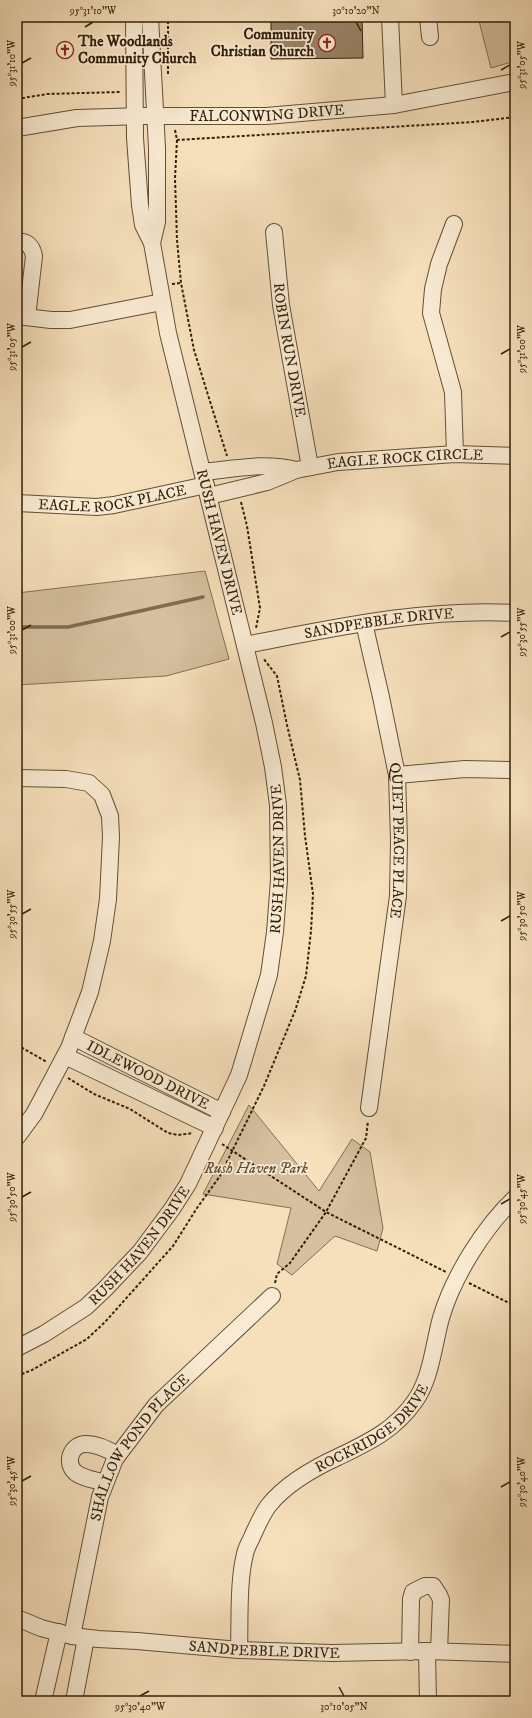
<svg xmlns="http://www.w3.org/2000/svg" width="532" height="1718" font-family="'IM FELL DW Pica',serif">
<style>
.green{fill:#d5bf9e;stroke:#846f54}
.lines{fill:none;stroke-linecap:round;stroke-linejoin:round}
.stream{stroke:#7f6b50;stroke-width:3.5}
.building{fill:#988366;stroke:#321f09}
.minor-casing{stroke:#634f36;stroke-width:18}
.path{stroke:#321f09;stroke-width:2;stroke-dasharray:3 2;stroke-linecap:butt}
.minor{stroke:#f9ebd3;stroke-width:16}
.ticks{fill:none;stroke:#321f09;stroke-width:1.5}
.labels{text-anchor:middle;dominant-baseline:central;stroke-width:3.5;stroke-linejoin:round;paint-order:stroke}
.poi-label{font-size:15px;font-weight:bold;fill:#321f09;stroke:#f9ebd3;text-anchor:end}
.street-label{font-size:15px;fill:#321f09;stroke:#f9ebd3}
.park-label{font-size:15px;font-style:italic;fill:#634f36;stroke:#f9ebd3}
.neatline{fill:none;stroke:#321f09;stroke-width:1.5}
.ticks-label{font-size:10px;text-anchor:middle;fill:#321f09}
</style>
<rect width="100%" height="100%" fill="#f6e0bc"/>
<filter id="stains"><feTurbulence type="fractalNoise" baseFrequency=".005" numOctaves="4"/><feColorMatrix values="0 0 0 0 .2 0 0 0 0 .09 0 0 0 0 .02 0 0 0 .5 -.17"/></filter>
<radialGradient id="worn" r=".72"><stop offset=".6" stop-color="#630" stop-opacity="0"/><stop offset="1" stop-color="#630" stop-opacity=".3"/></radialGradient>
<path class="green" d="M 478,17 L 515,17 L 515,61 L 491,68 Z
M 205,571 L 229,659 L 166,676 L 17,685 L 17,593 Z
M 249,1105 L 319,1191 L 352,1139 L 370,1152 L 383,1228 L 377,1251 L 335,1236 L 292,1275 L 277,1264 L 291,1208 L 203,1194 Z"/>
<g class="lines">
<path class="stream" d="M 17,627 L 68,627 L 203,597"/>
</g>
<path class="building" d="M 271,17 L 362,17 L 363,58 L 271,59 Z"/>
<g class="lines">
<g class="minor-casing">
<g id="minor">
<path d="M 150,17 L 157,148 L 157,222 L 152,243"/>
<path d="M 390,17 L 394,105"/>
<path d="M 428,17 L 430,37"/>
<path id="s1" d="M 17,128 L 77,118 L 144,116 L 266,116 L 394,105 L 515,82"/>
<path d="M 454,224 L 439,264 L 433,289 L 431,313 L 453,392 L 455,454"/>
<path id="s2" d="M 274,232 L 281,305 L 310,467"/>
<path d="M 17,242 C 27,241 32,246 34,256 L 27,317"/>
<path d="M 17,316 L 51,320 L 70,320 L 162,302"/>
<path d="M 203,472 C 234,469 265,462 296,470"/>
<path id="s3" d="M 209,496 L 267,482 L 296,470 L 338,462 L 455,454 L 515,456"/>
<path id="s4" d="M 17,503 L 97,507 L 114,505 L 206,485"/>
<path id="s5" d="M 364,623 L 381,697 L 397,775 L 399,840 L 398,896 L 369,1108"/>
<path id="s6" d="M 245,645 C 334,628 423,608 515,613"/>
<path d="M 397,775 L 465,769 L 515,770"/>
<path d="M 17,778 L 66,779 L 89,783 L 102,795 L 110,816 L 111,837 L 108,899 L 102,941 L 90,992 L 69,1048 L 34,1114 L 17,1137"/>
<path id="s7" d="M 73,1037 L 222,1112"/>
<path d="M 65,1056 L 215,1128"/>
<path id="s8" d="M 17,1348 L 44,1334 L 86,1307 L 105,1289 L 140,1252 L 172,1209 L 188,1184 L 239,1075 L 269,975 L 275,932 L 279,880 L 278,805 L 273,767 L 264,723 L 168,333 L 152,243 L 143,225 L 140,205 L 135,138 L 134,17"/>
<path d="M 105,1483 C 96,1480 84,1479 76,1473 C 64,1463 71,1444 86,1444 C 98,1444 108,1450 118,1455"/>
<path id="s9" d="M 17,1618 L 41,1628 L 72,1636 L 98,1639 L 137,1641 L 239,1650 L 332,1653 L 427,1651 L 515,1654"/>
<path id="s10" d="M 72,1636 L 100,1497 L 115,1459 L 156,1405 L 272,1296"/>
<path id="s11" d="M 239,1650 C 240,1621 238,1581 245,1554 C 246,1548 250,1542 252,1537 C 257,1526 262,1514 269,1505 C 286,1484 314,1468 338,1457 C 369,1442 395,1430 415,1401 C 431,1379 434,1343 441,1318 C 453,1277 484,1227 515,1198"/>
<path d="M 427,1651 L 428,1701"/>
<path d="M 410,1652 L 411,1599 L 413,1592 L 425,1586 L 433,1586 L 439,1595 L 441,1600 L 439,1651"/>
<path d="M 43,1701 L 59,1632"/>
<path d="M 74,1701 L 86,1638"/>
</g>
</g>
<path class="path" d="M 168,74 L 168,17
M 17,99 L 47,94 L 120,92
M 175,130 L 177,140 L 473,122 L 515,117
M 177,140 L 175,178 L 177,240 L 181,283 L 194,350 L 227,456
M 172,284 L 181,283
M 241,502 L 247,526 L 260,608 L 256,628
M 17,1045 L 47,1062
M 68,1078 L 94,1094 L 130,1109 L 168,1133 L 178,1135 L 193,1133
M 222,1144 L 326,1212 L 446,1272
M 275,1283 L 277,1274 L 290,1263 L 326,1212 L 366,1138 L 368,1121
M 469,1283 L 515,1306
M 17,1376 L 32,1370 L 87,1339 L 105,1322 L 173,1246 L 197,1208 L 220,1176 L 264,1086 L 295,1011 L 306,976 L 311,931 L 313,894 L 305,836 L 300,780 L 287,725 L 277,676 L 263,658"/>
<use href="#minor" class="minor"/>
</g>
<path class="ticks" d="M 356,22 L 361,31M 85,27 L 93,22M 22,63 L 31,58M 501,70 L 510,65M 22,347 L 31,342M 501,354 L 510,349M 22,630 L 31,625M 501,637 L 510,632M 22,914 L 31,909M 501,921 L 510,916M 22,1197 L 31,1192M 501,1204 L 510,1199M 22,1481 L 31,1476M 501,1487 L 510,1482M 339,1687 L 344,1696M 140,1696 L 149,1691"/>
<defs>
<g id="church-ring" transform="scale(0.9)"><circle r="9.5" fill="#f9ebd3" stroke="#8f2418" stroke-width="1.5"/><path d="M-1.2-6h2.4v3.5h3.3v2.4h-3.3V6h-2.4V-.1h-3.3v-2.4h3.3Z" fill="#8f2418"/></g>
</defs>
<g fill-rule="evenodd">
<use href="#church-ring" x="327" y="43"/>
<use href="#church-ring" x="65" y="50"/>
</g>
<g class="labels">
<g class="poi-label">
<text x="314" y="34">Community<tspan x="314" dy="17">Christian Church</tspan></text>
<text x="78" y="41" text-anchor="start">The Woodlands<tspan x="78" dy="17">Community Church</tspan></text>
</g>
<g class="street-label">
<text stroke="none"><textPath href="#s1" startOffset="251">FALCONWING DRIVE</textPath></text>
<text stroke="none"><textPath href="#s2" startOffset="119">ROBIN RUN DRIVE</textPath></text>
<text stroke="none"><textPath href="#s3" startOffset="201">EAGLE ROCK CIRCLE</textPath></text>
<text stroke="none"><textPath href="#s4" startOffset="96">EAGLE ROCK PLACE</textPath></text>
<text transform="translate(219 542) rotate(76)">RUSH HAVEN DRIVE</text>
<text stroke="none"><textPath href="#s6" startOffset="136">SANDPEBBLE DRIVE</textPath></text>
<text stroke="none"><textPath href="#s5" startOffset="221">QUIET PEACE PLACE</textPath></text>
<text stroke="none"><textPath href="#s8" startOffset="582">RUSH HAVEN DRIVE</textPath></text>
<text stroke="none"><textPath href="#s7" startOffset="84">IDLEWOOD DRIVE</textPath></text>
<text stroke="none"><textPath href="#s8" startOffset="162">RUSH HAVEN DRIVE</textPath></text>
<text stroke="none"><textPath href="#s11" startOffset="281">ROCKRIDGE DRIVE</textPath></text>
<text stroke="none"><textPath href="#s10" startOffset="205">SHALLOW POND PLACE</textPath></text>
<text stroke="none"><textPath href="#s9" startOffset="251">SANDPEBBLE DRIVE</textPath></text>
</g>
<g class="park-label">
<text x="256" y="1168">Rush Haven Park</text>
</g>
</g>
<rect width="532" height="1718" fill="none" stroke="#f6e0bc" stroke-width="44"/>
<rect x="22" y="22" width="488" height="1674" class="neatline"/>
<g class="ticks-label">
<text x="93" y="14">95°31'10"W</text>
<text x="356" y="14">30°10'20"N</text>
<text transform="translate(11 63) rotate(-90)" y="4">95°31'10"W</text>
<text transform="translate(521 65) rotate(-90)" y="4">95°31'05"W</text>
<text transform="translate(11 347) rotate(-90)" y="4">95°31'05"W</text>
<text transform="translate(521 349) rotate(-90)" y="4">95°31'00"W</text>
<text transform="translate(11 630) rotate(-90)" y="4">95°31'00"W</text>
<text transform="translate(521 632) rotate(-90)" y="4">95°30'55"W</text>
<text transform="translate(11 914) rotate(-90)" y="4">95°30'55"W</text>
<text transform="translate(521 916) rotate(-90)" y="4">95°30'50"W</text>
<text transform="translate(11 1197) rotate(-90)" y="4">95°30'50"W</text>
<text transform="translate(521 1199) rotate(-90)" y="4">95°30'45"W</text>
<text transform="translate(11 1481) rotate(-90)" y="4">95°30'45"W</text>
<text transform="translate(521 1482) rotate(-90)" y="4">95°30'40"W</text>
<text x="140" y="1710">95°30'40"W</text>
<text x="344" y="1710">30°10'05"N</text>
</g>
<rect width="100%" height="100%" filter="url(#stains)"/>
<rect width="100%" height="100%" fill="url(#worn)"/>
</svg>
